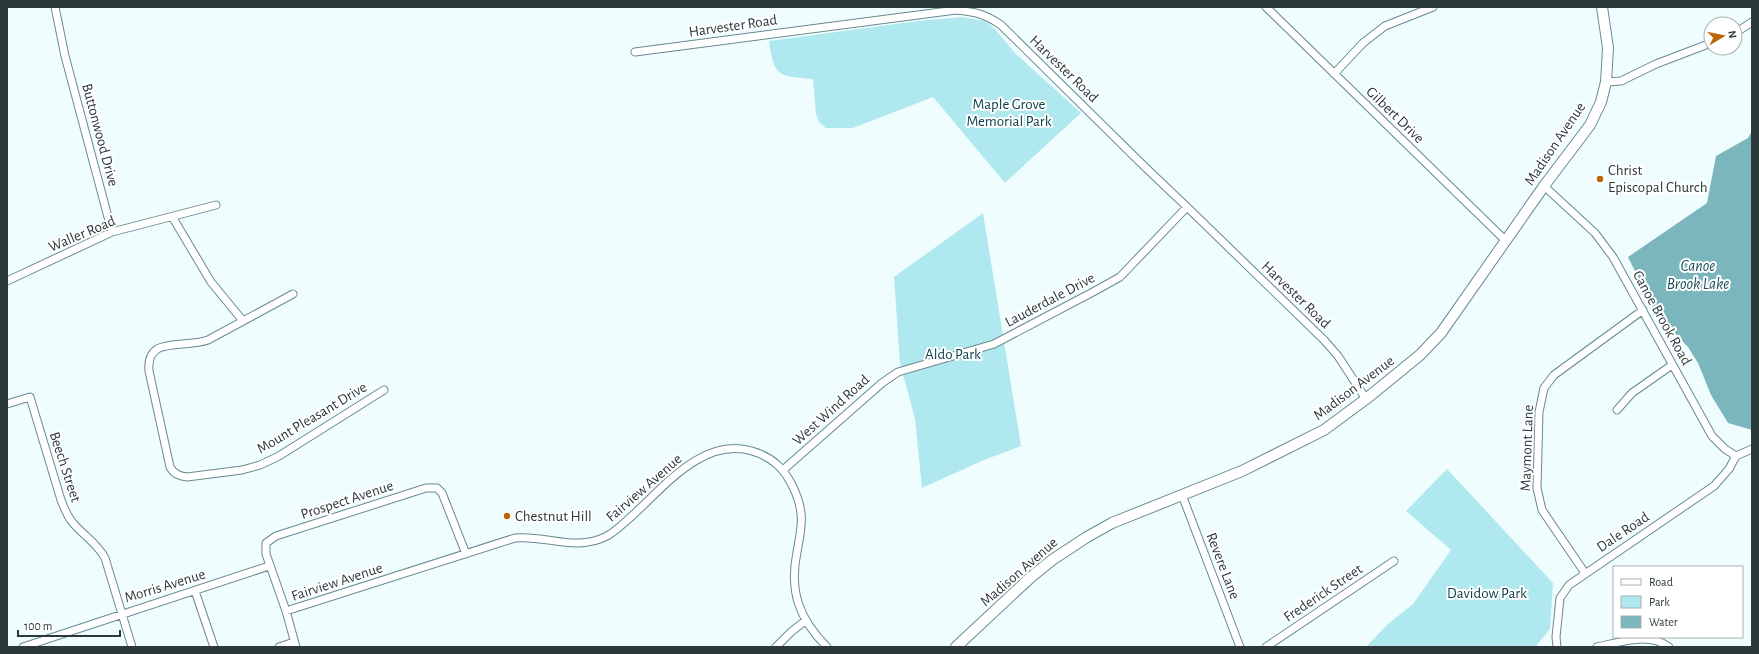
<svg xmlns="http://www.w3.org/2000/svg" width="1759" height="654" font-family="'Alegreya Sans',sans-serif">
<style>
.green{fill:#b0e8ef}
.water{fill:#7cb6bd}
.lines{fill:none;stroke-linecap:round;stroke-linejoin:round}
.street-casing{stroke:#698a8e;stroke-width:9}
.secondary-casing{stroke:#698a8e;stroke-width:12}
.street{stroke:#fff;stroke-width:7}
.secondary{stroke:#fff;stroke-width:10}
.poi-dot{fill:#be6408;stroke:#fff;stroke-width:1.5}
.labels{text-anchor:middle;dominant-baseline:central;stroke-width:4;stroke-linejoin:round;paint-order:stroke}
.street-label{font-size:15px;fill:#2b393a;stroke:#fff}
.park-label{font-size:15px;fill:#0b4248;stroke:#fff}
.poi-label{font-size:15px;fill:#2b393a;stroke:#fff;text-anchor:start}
.water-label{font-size:16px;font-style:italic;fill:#1f5258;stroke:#fff}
</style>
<rect width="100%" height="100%" fill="#effdff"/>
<path class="green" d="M 962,17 L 985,21 L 995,29 L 1015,53 L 1081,113 L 1005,183 L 933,97 L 853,128 L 826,128 L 819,122 L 816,114 L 813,79 C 779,76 774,78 769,41 L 918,21 Z
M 983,213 L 1021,446 L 984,460 L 922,488 L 915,419 L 900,363 L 894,277 Z
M 1447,469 L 1553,583 L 1550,629 L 1535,647 L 1366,647 L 1388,624 L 1413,604 L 1451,550 L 1406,511 Z"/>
<path class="water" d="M 1752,131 L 1752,430 L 1728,423 L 1711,395 L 1698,363 L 1688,347 L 1656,314 L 1628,257 L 1707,203 L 1716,156 L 1748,138 Z"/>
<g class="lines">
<g class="street-casing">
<path id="street" d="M 55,7 L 65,56 L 112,232
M 1266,7 L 1506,241
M 1735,33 L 1752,22
M 635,52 L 956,10 C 976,12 985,14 1001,25 L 1145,167 L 1187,207 L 1324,340 L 1338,356 L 1366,399
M 1334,74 L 1363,43 L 1385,26 L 1433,7
M 1606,82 L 1621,81 L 1656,64 L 1711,43
M 1544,186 L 1595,233 L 1613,257 L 1712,436 L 1725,449 L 1736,456 L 1752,449
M 173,218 L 211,282 L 243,321
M 7,281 L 112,232 L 216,205
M 293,294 L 208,340 C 183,349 146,335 149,371 L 170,467 C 174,474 179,476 187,477 L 242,470 L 260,465 L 279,456 L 384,390
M 7,404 L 30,397 L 61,500 C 64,508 67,516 73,523 C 84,536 97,543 105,558 L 132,647
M 1617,410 L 1632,393 L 1672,365
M 783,470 L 882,383 L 898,372 L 994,344 L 1093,292 L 1120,277 L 1187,207
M 1182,495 L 1240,647
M 1585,573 L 1542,510 L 1537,488 L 1539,412 L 1544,388 L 1554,375 L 1643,310
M 195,591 L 214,647
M 286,611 L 515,538 C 547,535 576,552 607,536 C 616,531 625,522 633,515 C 665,486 703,437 752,451 C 772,457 784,468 793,487 C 805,512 802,526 797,552 C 789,591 799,619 827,647
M 23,647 L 269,566
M 279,647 L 294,642
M 296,647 L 286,611 L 266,554 L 266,543 L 276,536 L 426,488 L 437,488 L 442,493 L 466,554
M 776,647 L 791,632 L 805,621
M 1266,647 L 1394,561
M 1557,647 L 1556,637 L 1560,598 L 1569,585 L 1714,486 L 1729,469 L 1736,456
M 1597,647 C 1620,642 1649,632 1669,647"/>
</g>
<g class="secondary-casing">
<path id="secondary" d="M 956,647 L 1031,577 L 1052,560 L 1087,537 L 1112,523 L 1242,471 L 1324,430 L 1366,399 L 1420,355 L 1441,333 L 1544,186 L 1590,125 L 1601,102 L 1606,82 L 1608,48 L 1602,7"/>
</g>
<use href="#street" class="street"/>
<use href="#secondary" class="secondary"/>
</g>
<g class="poi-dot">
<circle cx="1600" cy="179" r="4"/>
<circle cx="507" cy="516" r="4"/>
</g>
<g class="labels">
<g class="street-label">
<text transform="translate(733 26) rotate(-8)">Harvester Road</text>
<text transform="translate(1064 69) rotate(44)">Harvester Road</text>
<text transform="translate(1395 115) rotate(44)">Gilbert Drive</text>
<text transform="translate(100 135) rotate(75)">Buttonwood Drive</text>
<text transform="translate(1555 144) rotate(-56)">Madison Avenue</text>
<text transform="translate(82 234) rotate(-23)">Waller Road</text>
<text transform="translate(1296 295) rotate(44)">Harvester Road</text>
<text transform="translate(1050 300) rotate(-28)">Lauderdale Drive</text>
<text transform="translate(1662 318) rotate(61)">Canoe Brook Road</text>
<text transform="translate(1354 388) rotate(-37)">Madison Avenue</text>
<text transform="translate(831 410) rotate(-42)">West Wind Road</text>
<text transform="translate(312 418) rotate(-31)">Mount Pleasant Drive</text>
<text transform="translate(1527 448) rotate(-88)">Maymont Lane</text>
<text transform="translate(65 467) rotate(72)">Beech Street</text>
<text transform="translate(644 488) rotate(-41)">Fairview Avenue</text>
<text transform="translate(347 500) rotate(-18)">Prospect Avenue</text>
<text transform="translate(1623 532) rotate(-34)">Dale Road</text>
<text transform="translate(1223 566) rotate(69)">Revere Lane</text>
<text transform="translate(1019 572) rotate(-41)">Madison Avenue</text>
<text transform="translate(337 582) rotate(-18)">Fairview Avenue</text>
<text transform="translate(165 586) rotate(-17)">Morris Avenue</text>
<text transform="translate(1323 593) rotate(-34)">Frederick Street</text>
</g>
<g class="park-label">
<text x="1009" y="104">Maple Grove<tspan x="1009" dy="17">Memorial Park</tspan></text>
<text x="953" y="354">Aldo Park</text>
<text x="1487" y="593">Davidow Park</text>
</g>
<g class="poi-label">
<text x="1608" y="170">Christ<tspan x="1608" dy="17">Episcopal Church</tspan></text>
<text x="515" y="516">Chestnut Hill</text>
</g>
<g class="water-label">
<text x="1698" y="266">Canoe<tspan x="1698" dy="18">Brook Lake</tspan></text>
</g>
</g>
<rect width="1759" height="654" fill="none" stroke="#2b393a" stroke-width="16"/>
<rect x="1613" y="566" width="130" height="72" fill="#ffffff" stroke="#aab0b0"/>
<rect x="1621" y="579" width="20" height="6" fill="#ffffff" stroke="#aab0b0"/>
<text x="1649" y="586" font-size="12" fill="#2b393a">Road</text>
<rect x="1621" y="596" width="20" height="12" fill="#b0e8ef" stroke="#aab0b0"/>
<text x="1649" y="606" font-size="12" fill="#2b393a">Park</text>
<rect x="1621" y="616" width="20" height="12" fill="#7cb6bd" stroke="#aab0b0"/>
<text x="1649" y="626" font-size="12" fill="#2b393a">Water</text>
<g transform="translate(1723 36) rotate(80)"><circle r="19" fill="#ffffff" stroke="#aab0b0"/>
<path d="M0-3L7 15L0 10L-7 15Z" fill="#be6408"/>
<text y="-6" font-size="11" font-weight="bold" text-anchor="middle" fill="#2b393a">N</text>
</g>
<path d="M18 630v6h102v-6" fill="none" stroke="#2b393a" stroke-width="2"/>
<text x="24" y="630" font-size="12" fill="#2b393a" stroke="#ffffff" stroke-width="3" paint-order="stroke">100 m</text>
</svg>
